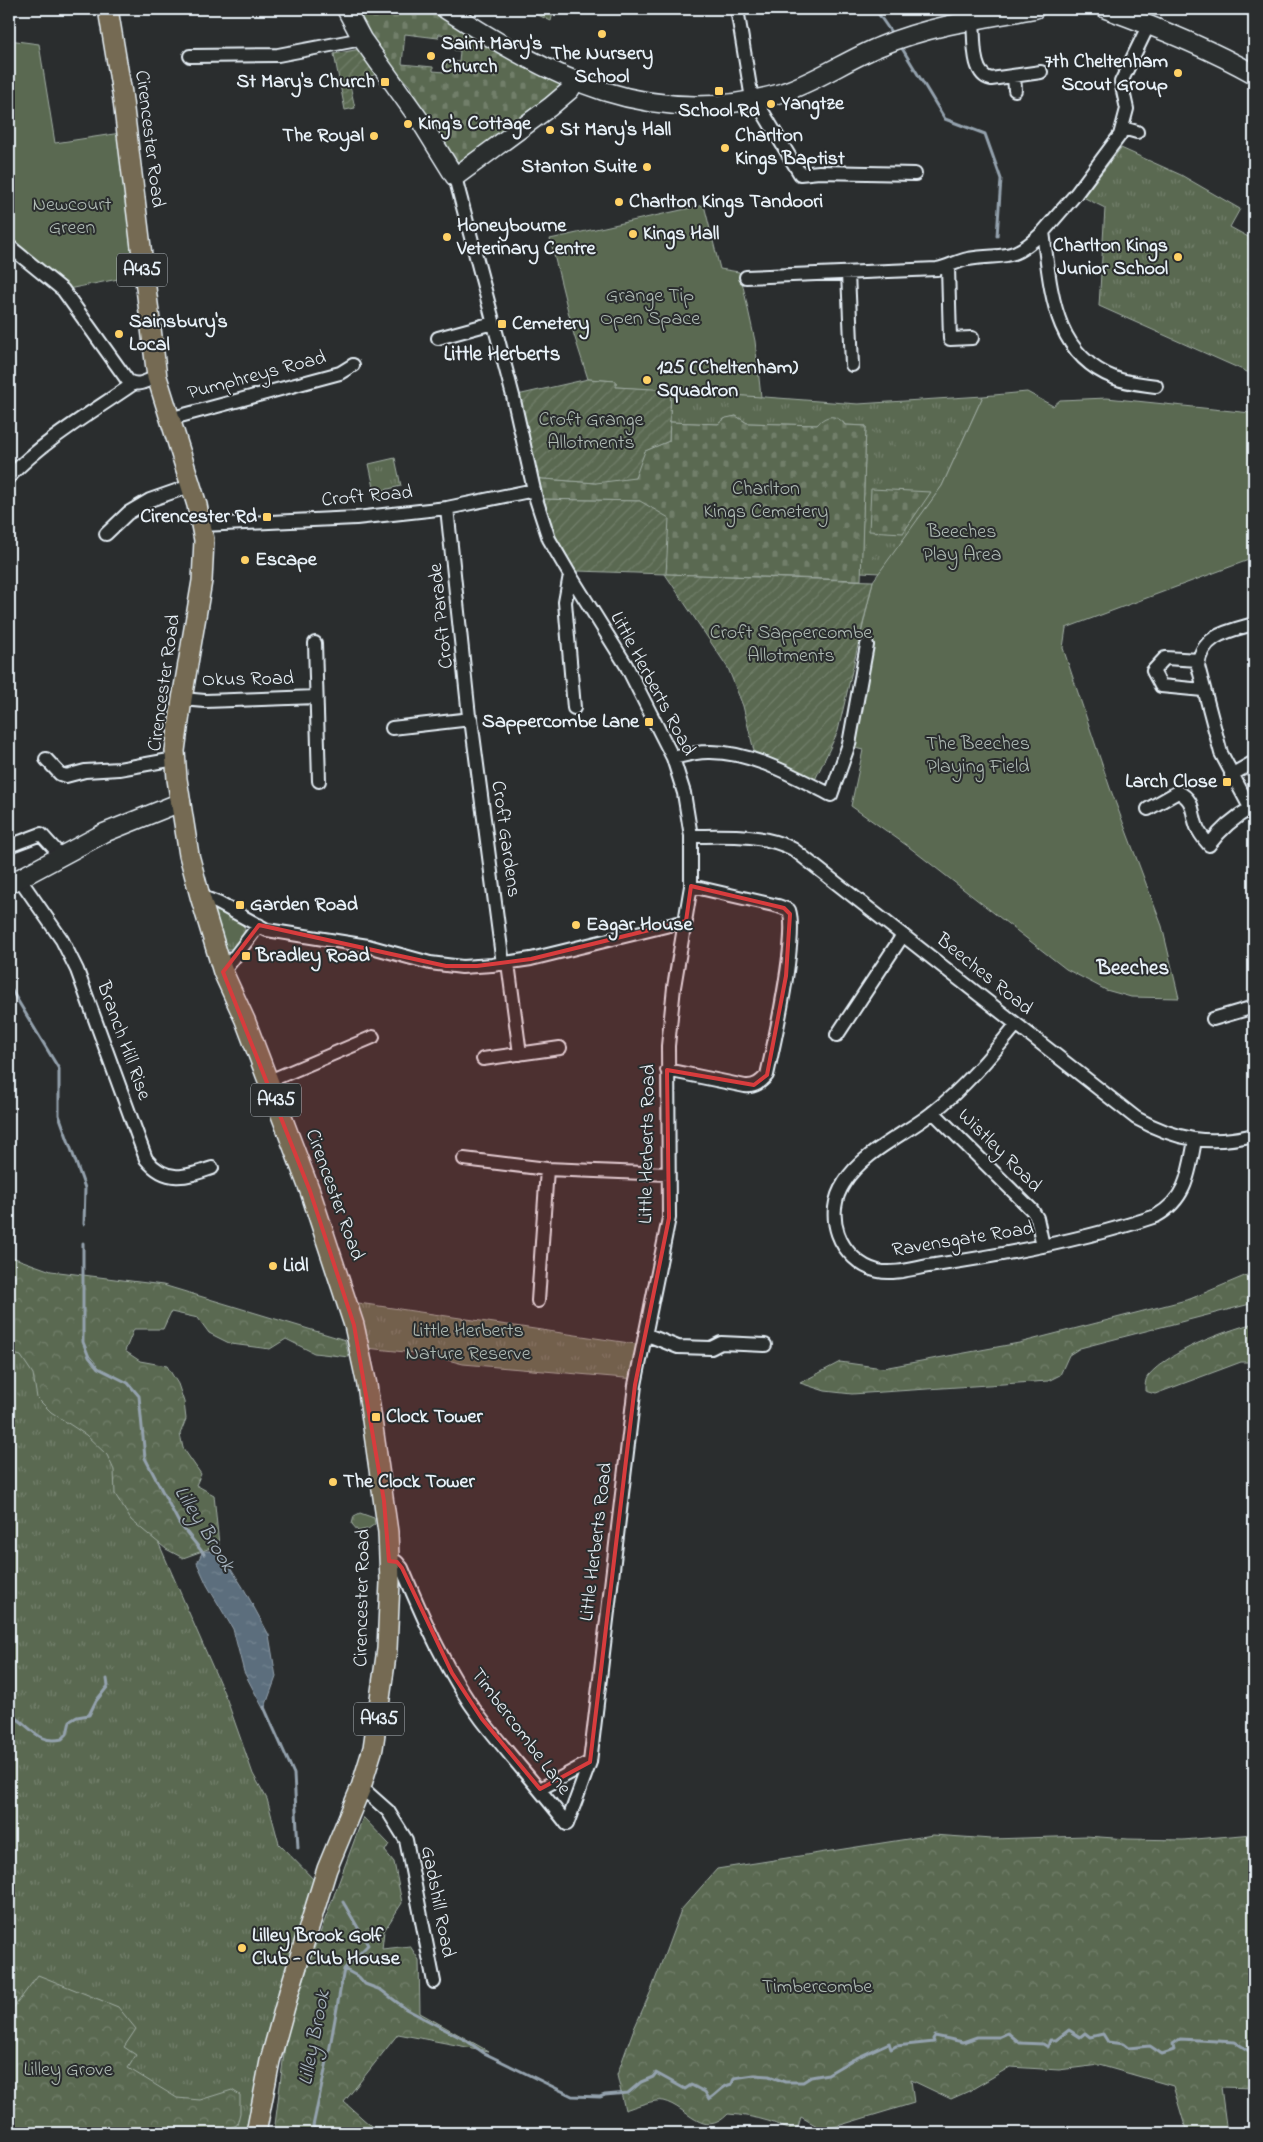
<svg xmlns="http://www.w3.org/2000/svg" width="1263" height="2142" font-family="'Indie Flower',sans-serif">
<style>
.grass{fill:url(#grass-tufts);stroke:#a1ada4}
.forest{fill:url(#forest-crowns);stroke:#a1ada4}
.cemetery{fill:url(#cemetery-stones);stroke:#a1ada4;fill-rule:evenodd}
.park{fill:#5a6951;stroke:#a1ada4}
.garden{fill:url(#garden-furrows);stroke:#a1ada4}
.water{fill:url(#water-ripples);stroke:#94a2ae}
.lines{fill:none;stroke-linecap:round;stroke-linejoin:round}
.stream{stroke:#94a2ae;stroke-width:3}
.street-casing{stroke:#e8f1f8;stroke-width:16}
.secondary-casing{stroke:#e8f1f8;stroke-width:21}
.primary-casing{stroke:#e8f1f8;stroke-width:22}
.street{stroke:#2a2d2e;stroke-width:12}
.secondary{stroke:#2a2d2e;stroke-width:18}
.primary{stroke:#746b52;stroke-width:19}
.marked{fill:#d83c3d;fill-opacity:0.2;stroke:#d83c3d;stroke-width:4;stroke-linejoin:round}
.poi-dot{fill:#ffd166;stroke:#2a2d2e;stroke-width:2}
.labels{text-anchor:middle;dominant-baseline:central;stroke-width:4;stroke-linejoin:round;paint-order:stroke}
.shield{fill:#2a2d2e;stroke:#afb6bb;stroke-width:1}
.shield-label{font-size:19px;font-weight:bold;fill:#e8f1f8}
.poi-label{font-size:20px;font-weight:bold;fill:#e8f1f8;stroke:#2a2d2e;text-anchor:start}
.street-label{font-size:20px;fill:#e8f1f8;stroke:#2a2d2e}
.park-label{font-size:20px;fill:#afbbb5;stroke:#2a2d2e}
.neighbourhood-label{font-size:21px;font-weight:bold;fill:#e8f1f8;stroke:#2a2d2e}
.water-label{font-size:21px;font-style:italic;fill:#a9b6c1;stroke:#2a2d2e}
</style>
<defs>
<pattern id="grass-tufts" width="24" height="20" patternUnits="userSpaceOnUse" patternTransform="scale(1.25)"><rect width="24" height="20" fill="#5a6951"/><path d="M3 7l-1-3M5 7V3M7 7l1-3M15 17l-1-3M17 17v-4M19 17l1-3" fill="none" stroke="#727f6b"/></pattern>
<pattern id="forest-crowns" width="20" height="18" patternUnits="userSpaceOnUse" patternTransform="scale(1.25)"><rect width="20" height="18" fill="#5a6951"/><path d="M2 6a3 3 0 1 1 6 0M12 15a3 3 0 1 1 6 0" fill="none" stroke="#727f6b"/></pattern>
<pattern id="cemetery-stones" width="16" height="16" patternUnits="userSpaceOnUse" patternTransform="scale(1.25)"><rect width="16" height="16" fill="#5a6951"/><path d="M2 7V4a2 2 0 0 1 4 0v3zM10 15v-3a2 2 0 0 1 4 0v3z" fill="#727f6b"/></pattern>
<pattern id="garden-furrows" width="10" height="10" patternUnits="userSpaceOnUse" patternTransform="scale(1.25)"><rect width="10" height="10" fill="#5a6951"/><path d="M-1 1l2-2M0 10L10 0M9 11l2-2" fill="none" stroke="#727f6b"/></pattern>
<pattern id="water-ripples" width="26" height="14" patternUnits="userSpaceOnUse" patternTransform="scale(1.25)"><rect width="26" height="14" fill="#5c6e7d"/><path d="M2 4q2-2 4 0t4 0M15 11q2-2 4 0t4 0" fill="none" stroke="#738390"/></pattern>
</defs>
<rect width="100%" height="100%" fill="#2a2d2e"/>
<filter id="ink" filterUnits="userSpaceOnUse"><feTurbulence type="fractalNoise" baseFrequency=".02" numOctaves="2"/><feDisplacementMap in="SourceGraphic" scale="10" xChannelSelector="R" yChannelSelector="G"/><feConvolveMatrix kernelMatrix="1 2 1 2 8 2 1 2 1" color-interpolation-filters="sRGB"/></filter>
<g filter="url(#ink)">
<path class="grass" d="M 1121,148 L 1181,175 L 1240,209 L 1230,227 L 1254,240 L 1254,375 L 1099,306 L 1105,208 L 1083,197 Z
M 671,390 L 858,404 L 983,396 L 942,486 L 880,573 L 861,572 L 866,426 L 845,425 L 843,422 L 819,423 L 817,425 L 747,423 L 736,416 L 724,419 L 718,424 L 670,422 Z
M 395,458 L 401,486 L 384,490 L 385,495 L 376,497 L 369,464 Z
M 216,911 C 228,911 244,919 245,932 L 233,949 L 224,949 L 213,916 Z
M 9,1273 L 136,1491 L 227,1700 L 253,1774 L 267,1799 L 279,1844 L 321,1887 L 268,2063 L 244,2133 L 9,2133 Z
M 352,1302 L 643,1345 L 636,1379 L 463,1364 L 425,1354 L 366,1348 Z
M 360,1513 L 374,1518 L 375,1524 L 368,1529 L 358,1531 L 352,1524 L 354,1516 Z"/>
<path class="forest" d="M 9,1256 L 51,1271 L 163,1285 L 345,1340 L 349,1357 L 314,1353 L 286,1339 L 270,1349 L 231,1344 L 209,1333 L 198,1318 L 171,1312 L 163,1329 L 134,1329 L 125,1351 L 140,1361 L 167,1366 L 178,1384 L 184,1402 L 186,1419 L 180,1434 L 183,1448 L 201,1474 L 196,1485 L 214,1495 L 219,1545 L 183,1558 L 166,1549 L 131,1520 L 115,1494 L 114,1470 L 107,1455 L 86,1435 L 51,1412 L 37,1398 L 33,1374 L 21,1356 L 9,1353 Z
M 1254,1272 L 1254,1303 L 1080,1348 L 1069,1355 L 1060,1375 L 1048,1381 L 852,1394 L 825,1391 L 800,1383 L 840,1362 L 883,1368 L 1019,1343 L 1190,1299 Z
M 1254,1323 L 1254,1362 L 1241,1362 L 1155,1394 L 1145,1391 C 1145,1386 1145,1380 1148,1376 C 1169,1351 1223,1332 1254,1323 Z
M 363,1817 L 389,1844 L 385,1851 L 394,1862 L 402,1903 L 384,1931 L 382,1949 L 410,1946 L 419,1960 L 420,2013 L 488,2051 L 398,2034 L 344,2102 L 379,2133 L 274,2133 L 286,2037 L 310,1960 Z
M 1254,1834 L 1254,2088 L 1221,2087 L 1227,2133 L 1187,2133 L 1173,2086 L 1099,2065 L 1059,2070 L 1010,2067 L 969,2091 L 951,2099 L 911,2080 L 914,2103 L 824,2130 L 801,2117 L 797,2130 C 785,2130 779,2124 768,2121 C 755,2117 742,2115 728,2114 C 703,2140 688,2107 663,2101 C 655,2099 634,2107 625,2110 L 617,2075 L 633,2031 L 651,1991 L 681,1910 L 717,1869 L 933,1835 L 992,1839 L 1086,1836 L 1128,1839 L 1183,1840 Z
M 38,1975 L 118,2007 L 136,2029 L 124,2047 L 136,2055 L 128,2068 L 177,2098 L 200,2100 L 232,2090 L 240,2095 L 240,2113 L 237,2125 L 217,2133 L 9,2133 L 9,2014 Z"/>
<path class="cemetery" d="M 351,9 L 441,9 L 563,84 L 563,89 L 464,163 L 453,160 L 435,127 L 416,103 L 410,86 L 385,60 ZM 405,34 L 438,38 L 439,34 L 448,35 L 448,41 L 455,42 L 454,50 L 460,51 L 459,62 L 446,61 L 445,72 L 433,71 L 433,67 L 402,64 Z
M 736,416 L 747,423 L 817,425 C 826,414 837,414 845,425 L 866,426 L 861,580 L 665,574 L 640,501 L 536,499 L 532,478 L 596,483 L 645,451 L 669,441 L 670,422 L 718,424 L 726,418 Z
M 871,489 L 931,492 L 903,533 L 869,531 Z"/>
<path class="park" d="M 525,9 L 554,9 L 551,21 Z
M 9,40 L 39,44 L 55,143 L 127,132 L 143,274 L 63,290 L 9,246 Z
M 704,205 L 720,269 L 739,272 L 741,277 L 755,341 L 761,397 L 616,387 L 616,381 L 588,379 L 574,335 L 550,239 Z
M 1027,392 L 1053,406 L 1060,400 L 1107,398 L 1251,413 L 1254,415 L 1254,558 L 1066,628 L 1063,648 L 1110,788 L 1162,926 L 1179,998 L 1131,997 L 1106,990 L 1066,969 L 909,847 L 851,806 L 863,750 L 855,748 L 873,647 L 859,643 L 873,581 L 942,486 L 983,396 Z"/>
<path class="garden" d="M 360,49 L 376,74 L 350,85 L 355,108 L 345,110 L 334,54 Z
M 588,379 L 616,381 L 616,387 L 671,390 L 669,441 L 645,451 L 635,478 L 596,483 L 532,478 L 513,396 Z
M 536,499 L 640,501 L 669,518 L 666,574 L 873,581 L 838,731 L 814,782 L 756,759 L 743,706 L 728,668 L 665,574 L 578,571 L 570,575 Z"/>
<path class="water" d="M 203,1551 L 220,1551 L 244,1589 L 269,1635 L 276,1677 L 264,1710 L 244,1672 L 233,1629 L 207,1585 L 197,1563 Z"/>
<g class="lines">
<path class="stream" d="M 875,9 L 893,35
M 900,45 L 945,119 L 985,134 L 1001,179 L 997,236
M 9,986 L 59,1069 L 59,1115 L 85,1188 L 84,1224
M 83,1243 L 83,1342 L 89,1357 L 98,1368 L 128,1383 L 139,1396 L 145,1458 L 179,1523 L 204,1554
M 264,1707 L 294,1774 L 298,1848
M 9,1714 C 30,1723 36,1745 62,1739 L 67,1734 L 70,1721 L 77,1717 L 89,1715 L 96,1701 L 108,1686 L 107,1679
M 344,1969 L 359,1977 L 365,1984 L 381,1990 L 406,2009 L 467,2041 L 484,2053 L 572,2096 L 600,2097 L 605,2095 L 628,2093 L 641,2082 L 653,2077 L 656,2073 L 685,2089 L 691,2085 L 705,2092 L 709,2099 C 718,2094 721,2086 732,2084 L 734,2078 L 754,2075 L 769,2076 L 785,2082 L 803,2082 L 811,2077 L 828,2074 L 852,2060 L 889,2043 L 891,2049 L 896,2046 L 934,2042 L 933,2039 L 935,2036 L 963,2042 L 977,2037 L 999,2037 L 1008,2033 L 1020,2043 L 1043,2044 L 1048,2047 L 1050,2040 L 1056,2040 L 1069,2030 L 1080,2037 L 1085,2033 L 1090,2037 L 1103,2034 L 1108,2042 L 1123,2044 L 1128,2048 L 1150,2046 L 1162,2054 L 1174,2050 L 1173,2044 L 1180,2039 L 1235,2042 L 1249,2051 L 1254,2052
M 320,2133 L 313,2126 L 329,2052 L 344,1969 L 368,1945 L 343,1902"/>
<g class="street-casing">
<path id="street" d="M 737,9 L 752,99
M 973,22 C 975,39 971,75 991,79 L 1041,72
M 1149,24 L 1121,82 L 1127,109 L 1120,135 L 1076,194 L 1043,232 C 1051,288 1052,354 1115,378 C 1127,383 1143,384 1156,386
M 190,56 L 278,55 L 362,39
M 1014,76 L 1015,90
M 755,99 L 800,174 L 819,172 L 915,174
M 1123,128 L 1137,132
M 455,177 L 513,396 L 536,499 L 549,539 L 570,575 L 626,665 L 673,758 L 684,793 L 691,836 L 691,886 L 674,987 L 668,1046 L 669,1218 L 635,1385 L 590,1762 L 567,1824
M 9,246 L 63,290 L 128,381 C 138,387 146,381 157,377
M 948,267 L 950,339 L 972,338
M 848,273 L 852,365
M 746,277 L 937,269 C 948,267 957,261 968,259 C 1007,253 1010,263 1043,232
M 438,338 L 493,323
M 169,419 L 340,373 L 353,365
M 9,477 C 44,440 91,413 133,384
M 447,508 L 469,716 L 471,719 L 503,964
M 202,525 L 356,518 L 447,508 L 534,490
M 106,534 L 128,513 L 150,500 L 190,486
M 570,575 L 565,602 L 574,708
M 1254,624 C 1229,631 1201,635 1198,666 L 1221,753 L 1254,815
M 315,643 L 319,781
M 1199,660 L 1165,658 L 1153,671 L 1161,686 L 1203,690
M 182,699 L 205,701 L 316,697
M 392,728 L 471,719
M 673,758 C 685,755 696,752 708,752 C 750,751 794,776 831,795 L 849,744 L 867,645
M 46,759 L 60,774 L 66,776 L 85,771 L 119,769 L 175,759
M 1231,775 L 1254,762
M 1148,809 L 1178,792 C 1195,800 1191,812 1197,827 C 1199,833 1204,839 1209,845 C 1221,829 1233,818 1251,808
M 691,836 C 726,836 762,833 793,849 L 1136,1118 C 1176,1140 1209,1146 1254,1135
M 9,846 L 41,834 L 60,855
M 19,878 L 62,940 L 77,970 L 146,1159 C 166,1184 186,1177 212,1168
M 200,896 L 218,903 L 267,930 L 368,946 L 430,963 L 462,967 L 492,965 L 531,959 L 686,921
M 508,963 L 520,1054
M 223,972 L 259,925
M 1213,1019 L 1254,1007
M 1016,1025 C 991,1056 963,1089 932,1113 C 904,1135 863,1152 844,1183 C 834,1198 832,1217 838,1234 C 844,1251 860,1267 878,1271 C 895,1275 918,1267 935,1265 C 1009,1254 1085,1240 1156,1216 C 1187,1199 1189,1172 1195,1140
M 837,1035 L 903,935
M 483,1059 L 560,1048
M 667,1070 L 745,1086 C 755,1087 761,1082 767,1075 C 774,1044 798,936 789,910 L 778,906 L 691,886
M 269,1081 L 373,1037
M 933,1112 L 1032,1210 L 1037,1218 L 1043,1246
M 464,1159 L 547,1169 L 668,1174
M 538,1301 L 547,1169
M 645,1334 L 678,1347 L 711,1348 L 721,1343 L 765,1345
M 389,1561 L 397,1562 L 402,1568 C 424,1620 447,1674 482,1720 C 509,1755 540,1789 567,1824
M 361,1787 L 388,1811 L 406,1840 L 434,1982
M 540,1789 L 590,1762"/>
</g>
<g class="secondary-casing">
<path id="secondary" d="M 346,9 L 362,39 L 421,122 L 455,177 L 550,107 L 570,90 L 575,82
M 445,9 C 552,78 650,131 781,93 C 814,83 848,59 881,46 C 929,26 984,18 1035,9
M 1106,9 C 1156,27 1207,47 1254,74
M 9,884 L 104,833 L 181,802"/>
</g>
<g class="primary-casing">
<path id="primary" d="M 108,9 L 122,93 L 157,377 L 197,505 L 204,540 L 202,581 L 182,699 L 175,751 L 177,779 L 189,855 L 200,896 L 223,972 L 245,1020 L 310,1191 L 354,1325 L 367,1385 L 388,1532 L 390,1582 L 387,1649 L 373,1748 L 361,1787 L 327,1869 L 289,1992 L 270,2061 L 256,2133"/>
</g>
<use href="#street" class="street"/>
<use href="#secondary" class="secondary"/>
<use href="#primary" class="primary"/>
</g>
</g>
<path class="marked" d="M 691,886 L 784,908 L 790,914 L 786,976 L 767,1075 L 754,1085 L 667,1070 L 669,1218 L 635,1385 L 590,1762 L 540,1789 L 482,1719 L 452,1673 L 402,1568 L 397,1562 L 389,1561 L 384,1501 L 354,1325 L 310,1191 L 223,972 L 259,925 L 446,966 L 477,966 L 531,959 L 686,921 Z"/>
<g class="poi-dot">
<circle cx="602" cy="34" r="5"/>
<circle cx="431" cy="56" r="5"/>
<circle cx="1178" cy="73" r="5"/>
<rect x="380" y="77" width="10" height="10" rx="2.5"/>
<rect x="714" y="86" width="10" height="10" rx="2.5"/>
<circle cx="771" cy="104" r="5"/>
<circle cx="408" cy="124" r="5"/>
<circle cx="550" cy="130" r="5"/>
<circle cx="374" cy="136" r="5"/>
<circle cx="725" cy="148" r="5"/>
<circle cx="647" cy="167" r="5"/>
<circle cx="619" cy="202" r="5"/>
<circle cx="633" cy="234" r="5"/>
<circle cx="447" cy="237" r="5"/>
<circle cx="1178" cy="257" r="5"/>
<rect x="497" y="319" width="10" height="10" rx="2.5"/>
<circle cx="119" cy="334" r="5"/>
<circle cx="647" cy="380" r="5"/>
<rect x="262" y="512" width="10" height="10" rx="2.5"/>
<circle cx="245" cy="560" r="5"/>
<rect x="644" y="717" width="10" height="10" rx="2.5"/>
<rect x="1222" y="777" width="10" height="10" rx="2.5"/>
<rect x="235" y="900" width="10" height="10" rx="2.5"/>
<circle cx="576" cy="925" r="5"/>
<rect x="241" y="951" width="10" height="10" rx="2.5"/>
<circle cx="273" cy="1266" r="5"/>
<rect x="371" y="1412" width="10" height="10" rx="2.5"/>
<circle cx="333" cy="1482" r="5"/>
<circle cx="242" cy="1948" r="5"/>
</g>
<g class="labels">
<g class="shield">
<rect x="117" y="253.5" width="50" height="33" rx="4"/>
<rect x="251" y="1083.5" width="50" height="33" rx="4"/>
<rect x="354" y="1702.5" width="50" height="33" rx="4"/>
</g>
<g class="shield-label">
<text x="142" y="270">A435</text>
<text x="276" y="1100">A435</text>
<text x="379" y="1719">A435</text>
</g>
<g class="poi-label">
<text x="441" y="44">Saint Mary's<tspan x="441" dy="23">Church</tspan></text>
<text x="602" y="54" text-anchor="middle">The Nursery<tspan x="602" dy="23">School</tspan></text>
<text x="1168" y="62" text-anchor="end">7th Cheltenham<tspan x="1168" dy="23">Scout Group</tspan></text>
<text x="375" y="82" text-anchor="end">St Mary's Church</text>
<text x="781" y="104">Yangtze</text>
<text x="719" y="111" text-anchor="middle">School Rd</text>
<text x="418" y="124">King's Cottage</text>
<text x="560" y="130">St Mary's Hall</text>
<text x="364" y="136" text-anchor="end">The Royal</text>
<text x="735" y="136">Charlton<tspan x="735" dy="23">Kings Baptist</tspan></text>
<text x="637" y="167" text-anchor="end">Stanton Suite</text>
<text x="629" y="202">Charlton Kings Tandoori</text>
<text x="457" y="226">Honeybourne<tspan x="457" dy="23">Veterinary Centre</tspan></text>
<text x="643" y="234">Kings Hall</text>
<text x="1168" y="246" text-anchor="end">Charlton Kings<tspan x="1168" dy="23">Junior School</tspan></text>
<text x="129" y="322">Sainsbury's<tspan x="129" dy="23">Local</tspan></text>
<text x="512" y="324">Cemetery</text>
<text x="657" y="368">125 (Cheltenham)<tspan x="657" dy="23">Squadron</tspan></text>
<text x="257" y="517" text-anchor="end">Cirencester Rd</text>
<text x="255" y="560">Escape</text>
<text x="639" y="722" text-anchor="end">Sappercombe Lane</text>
<text x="1217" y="782" text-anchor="end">Larch Close</text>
<text x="250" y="905">Garden Road</text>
<text x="586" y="925">Eagar House</text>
<text x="256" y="956">Bradley Road</text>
<text x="283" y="1266">Lidl</text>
<text x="386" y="1417">Clock Tower</text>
<text x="343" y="1482">The Clock Tower</text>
<text x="252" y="1936">Lilley Brook Golf<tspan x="252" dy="23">Club - Club House</tspan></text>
</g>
<g class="street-label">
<text transform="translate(149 139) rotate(83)">Cirencester Road</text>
<text transform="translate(257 376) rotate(-15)">Pumphreys Road</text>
<text transform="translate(367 497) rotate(-5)">Croft Road</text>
<text transform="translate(442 616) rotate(-96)">Croft Parade</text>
<text transform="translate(248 680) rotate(-1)">Okus Road</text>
<text transform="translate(165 683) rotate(-82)">Cirencester Road</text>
<text transform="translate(652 684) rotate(62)">Little Herberts Road</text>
<text transform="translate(505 839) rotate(82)">Croft Gardens</text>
<text transform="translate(984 975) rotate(39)">Beeches Road</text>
<text transform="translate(123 1041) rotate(70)">Branch Hill Rise</text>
<text transform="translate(648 1144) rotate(-89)">Little Herberts Road</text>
<text transform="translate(999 1151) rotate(45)">Wistley Road</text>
<text transform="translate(334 1195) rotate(70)">Cirencester Road</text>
<text transform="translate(963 1240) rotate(-9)">Ravensgate Road</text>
<text transform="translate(597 1542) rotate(-83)">Little Herberts Road</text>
<text transform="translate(363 1598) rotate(-89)">Cirencester Road</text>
<text transform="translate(520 1732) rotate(53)">Timbercombe Lane</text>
<text transform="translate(437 1902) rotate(79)">Gadshill Road</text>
</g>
<g class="park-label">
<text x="72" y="205">Newcourt<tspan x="72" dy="23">Green</tspan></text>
<text x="650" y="296">Grange Tip<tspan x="650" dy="23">Open Space</tspan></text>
<text x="591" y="420">Croft Grange<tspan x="591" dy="23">Allotments</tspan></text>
<text x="766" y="489">Charlton<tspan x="766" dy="23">Kings Cemetery</tspan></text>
<text x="962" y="532">Beeches<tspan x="962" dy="23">Play Area</tspan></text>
<text x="791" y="633">Croft Sappercombe<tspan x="791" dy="23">Allotments</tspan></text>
<text x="978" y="744">The Beeches<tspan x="978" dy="23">Playing Field</tspan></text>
<text x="468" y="1331">Little Herberts<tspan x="468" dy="23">Nature Reserve</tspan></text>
<text x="817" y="1987">Timbercombe</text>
<text x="68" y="2070">Lilley Grove</text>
</g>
<g class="neighbourhood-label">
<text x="502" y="355">Little Herberts</text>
<text x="1133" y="969">Beeches</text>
</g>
<g class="water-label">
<text transform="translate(204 1529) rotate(58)">Lilley Brook</text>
<text transform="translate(315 2038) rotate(-79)">Lilley Brook</text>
</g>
</g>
<rect width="1263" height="2142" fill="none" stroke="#2a2d2e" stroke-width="30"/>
<rect x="15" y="15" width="1233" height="2112" fill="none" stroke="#e8f1f8" stroke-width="2" filter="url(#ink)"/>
</svg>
